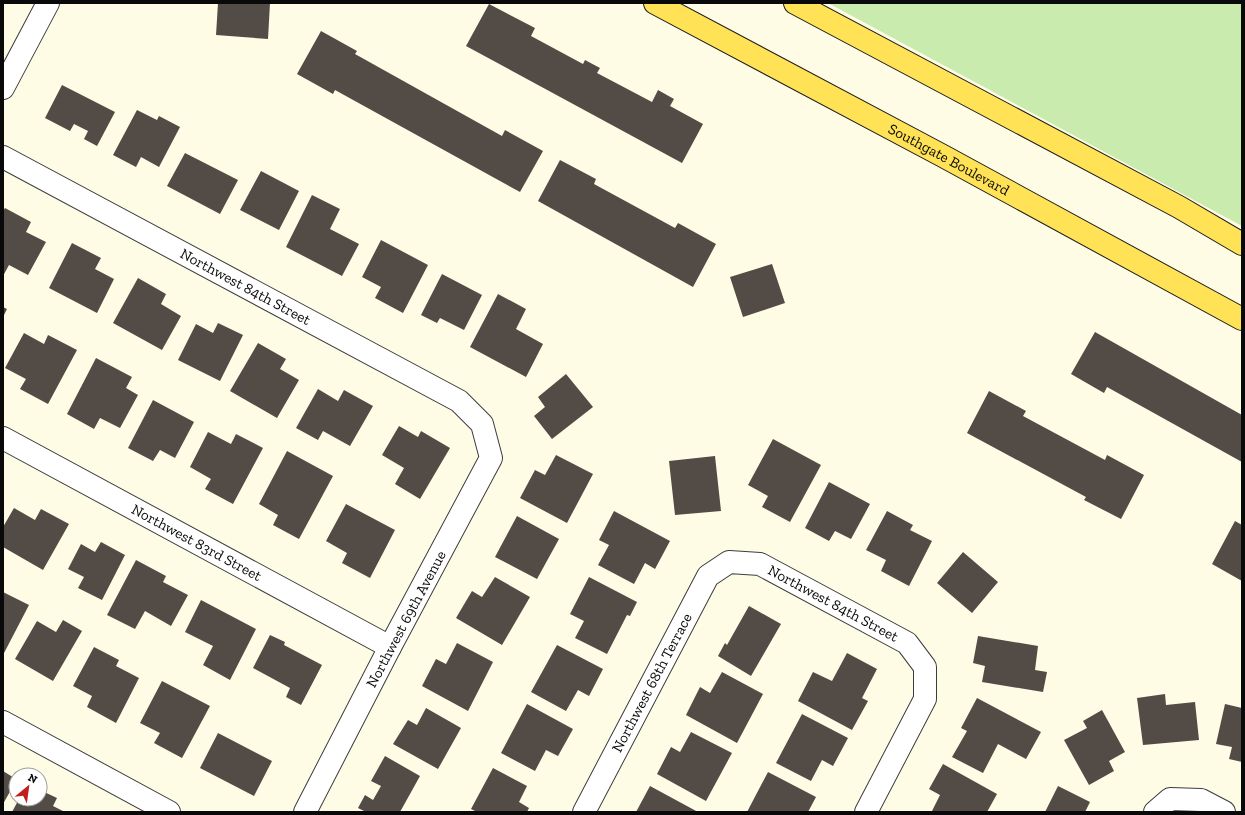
<svg xmlns="http://www.w3.org/2000/svg" width="1245" height="815" font-family="'Zilla Slab',serif">
<style>
.green{fill:#c9ebae}
.building{fill:#534b45}
.lines{fill:none;stroke-linecap:round;stroke-linejoin:round}
.minor-casing{stroke:#3c3c3c;stroke-width:24}
.major-casing{stroke:#1a1a1a;stroke-width:24}
.minor{stroke:#fff;stroke-width:22}
.major{stroke:#ffe256;stroke-width:22}
.labels{text-anchor:middle;dominant-baseline:central;stroke-width:4;stroke-linejoin:round;paint-order:stroke}
.street-label{font-size:15px;fill:#090909;stroke:#fff}
</style>
<rect width="100%" height="100%" fill="#fffce6"/>
<path class="green" d="M 828,3 L 1242,3 L 1242,226 Z"/>
<path class="building" d="M 218,3 L 270,3 L 268,39 L 216,35 Z
M 489,4 L 535,28 L 531,36 L 583,64 L 585,60 L 600,68 L 597,73 L 652,102 L 658,90 L 674,99 L 670,106 L 703,124 L 682,163 L 466,46 Z
M 321,31 L 357,51 L 355,54 L 502,136 L 505,130 L 543,151 L 520,192 L 335,90 L 333,94 L 297,74 Z
M 62,85 L 115,112 L 97,146 L 84,139 L 88,131 L 74,124 L 70,131 L 45,118 Z
M 137,110 L 157,120 L 159,116 L 180,127 L 159,167 L 141,157 L 136,167 L 113,155 Z
M 185,153 L 238,180 L 220,214 L 167,186 Z
M 560,160 L 596,179 L 594,184 L 675,228 L 678,223 L 716,244 L 693,287 L 538,201 Z
M 261,171 L 299,191 L 279,230 L 240,210 Z
M 312,195 L 340,209 L 330,229 L 359,244 L 342,276 L 286,247 Z
M 5,208 L 31,222 L 26,232 L 46,242 L 28,275 L 9,265 L 3,276 L 3,211 Z
M 381,240 L 428,265 L 403,313 L 375,298 L 381,287 L 362,277 Z
M 72,243 L 101,258 L 95,269 L 114,279 L 97,313 L 49,288 Z
M 772,264 L 785,303 L 743,317 L 730,277 Z
M 442,274 L 482,295 L 464,330 L 440,318 L 437,323 L 421,315 Z
M 138,278 L 166,294 L 161,304 L 181,316 L 162,350 L 113,323 Z
M 498,294 L 526,309 L 516,329 L 543,344 L 526,377 L 470,347 Z
M 3,307 L 7,309 L 3,317 Z
M 218,323 L 243,335 L 220,381 L 178,360 L 196,324 L 213,333 Z
M 1095,332 L 1242,415 L 1242,462 L 1107,387 L 1104,393 L 1071,374 Z
M 24,333 L 44,344 L 48,335 L 77,350 L 48,404 L 20,389 L 26,379 L 5,368 Z
M 258,343 L 286,359 L 280,369 L 299,380 L 277,418 L 230,391 Z
M 96,358 L 132,377 L 126,388 L 138,395 L 120,428 L 100,418 L 94,429 L 67,414 Z
M 566,374 L 593,407 L 552,439 L 534,416 L 545,407 L 538,397 Z
M 318,389 L 338,401 L 344,390 L 373,406 L 350,446 L 323,431 L 318,440 L 296,428 Z
M 989,391 L 1026,411 L 1023,416 L 1105,460 L 1107,455 L 1144,475 L 1121,519 L 1084,500 L 1086,497 L 967,433 Z
M 153,400 L 194,422 L 175,458 L 160,450 L 153,461 L 128,448 Z
M 399,426 L 418,437 L 421,431 L 450,448 L 420,499 L 395,484 L 404,468 L 382,455 Z
M 208,432 L 231,444 L 236,434 L 263,448 L 233,504 L 205,489 L 211,479 L 190,467 Z
M 773,439 L 821,465 L 790,522 L 762,507 L 768,496 L 748,485 Z
M 287,451 L 333,476 L 299,539 L 273,525 L 278,515 L 259,504 Z
M 556,455 L 593,474 L 567,523 L 520,498 L 535,470 L 545,475 Z
M 715,456 L 721,511 L 675,515 L 669,461 Z
M 829,482 L 870,504 L 851,539 L 835,531 L 829,541 L 805,528 Z
M 346,504 L 395,530 L 370,578 L 342,563 L 347,553 L 326,541 Z
M 14,508 L 35,520 L 41,509 L 69,524 L 43,570 L 3,547 L 3,527 Z
M 614,511 L 670,541 L 655,569 L 645,563 L 634,584 L 598,565 L 609,545 L 599,540 Z
M 887,511 L 913,525 L 910,530 L 932,541 L 909,586 L 881,571 L 886,560 L 866,550 Z
M 517,516 L 559,539 L 537,579 L 495,557 Z
M 1235,521 L 1242,525 L 1242,581 L 1212,564 Z
M 101,542 L 125,555 L 102,600 L 78,588 L 84,577 L 68,569 L 81,544 L 95,552 Z
M 963,552 L 998,582 L 972,613 L 937,583 Z
M 136,560 L 166,576 L 163,582 L 188,595 L 171,626 L 145,611 L 135,629 L 107,615 Z
M 495,577 L 530,597 L 502,645 L 456,618 L 472,591 L 482,597 Z
M 589,577 L 637,602 L 630,616 L 627,615 L 607,654 L 575,638 L 584,621 L 570,614 Z
M 3,592 L 29,605 L 3,655 Z
M 201,600 L 256,629 L 230,680 L 203,665 L 213,646 L 185,632 Z
M 749,606 L 781,624 L 751,676 L 718,656 L 725,643 L 727,645 Z
M 63,620 L 82,631 L 53,681 L 15,659 L 37,621 L 56,632 Z
M 270,635 L 285,642 L 284,645 L 322,665 L 301,705 L 286,697 L 290,688 L 253,668 Z
M 978,636 L 1038,646 L 1035,670 L 1047,672 L 1043,692 L 982,682 L 985,666 L 973,663 Z
M 457,643 L 493,662 L 468,711 L 422,686 L 436,659 L 446,664 Z
M 557,645 L 603,669 L 589,696 L 578,690 L 566,711 L 531,692 Z
M 94,647 L 119,660 L 116,666 L 139,678 L 116,723 L 87,707 L 92,696 L 73,686 Z
M 847,653 L 877,669 L 862,698 L 868,701 L 852,730 L 798,701 L 813,672 L 832,681 Z
M 722,672 L 763,694 L 737,743 L 686,715 L 700,687 L 710,693 Z
M 162,681 L 210,706 L 182,758 L 154,743 L 160,733 L 140,723 Z
M 1165,694 L 1166,705 L 1195,702 L 1199,740 L 1143,745 L 1137,698 Z
M 977,698 L 1041,732 L 1026,759 L 998,744 L 983,773 L 952,757 L 967,731 L 961,728 Z
M 527,704 L 573,729 L 558,756 L 546,750 L 535,771 L 501,753 Z
M 1225,704 L 1242,708 L 1242,762 L 1229,759 L 1232,747 L 1216,744 Z
M 426,708 L 461,728 L 438,769 L 393,744 L 408,720 L 417,725 Z
M 1102,710 L 1125,752 L 1109,761 L 1114,771 L 1089,785 L 1064,740 L 1087,728 L 1083,721 Z
M 802,714 L 848,738 L 833,766 L 822,760 L 811,781 L 776,763 Z
M 691,732 L 732,753 L 706,801 L 657,774 L 671,747 L 680,752 Z
M 218,733 L 272,761 L 254,796 L 200,768 Z
M 385,756 L 420,776 L 400,812 L 366,812 L 358,808 L 365,795 L 373,800 L 381,786 L 371,781 Z
M 943,764 L 997,794 L 987,812 L 934,812 L 932,811 L 940,795 L 929,789 Z
M 493,768 L 527,786 L 519,802 L 529,808 L 527,812 L 477,812 L 471,809 Z
M 3,771 L 16,779 L 16,781 L 3,804 Z
M 768,772 L 816,797 L 808,812 L 747,812 Z
M 650,786 L 698,812 L 636,812 Z
M 1058,786 L 1090,802 L 1085,812 L 1045,812 Z
M 40,790 L 57,798 L 53,806 L 65,812 L 12,812 L 19,799 L 40,799 Z"/>
<g class="lines">
<g class="minor-casing">
<g id="minor">
<path d="M 3,88 L 48,3"/>
<path id="s1" d="M 3,157 L 459,401 L 482,424 L 491,458 L 390,647 L 305,812"/>
<path id="s2" d="M 3,438 L 390,647"/>
<path d="M 3,722 L 169,812"/>
<path id="s3" d="M 584,812 L 708,576 L 729,562 L 760,564 L 907,643 L 925,667 L 925,699 L 866,812"/>
<path d="M 1155,812 L 1170,799 L 1201,800 L 1224,812"/>
</g>
</g>
<g class="major-casing">
<g id="major">
<path id="s4" d="M 655,3 L 943,156 L 1242,319"/>
<path d="M 795,3 L 1179,207 L 1242,244"/>
</g>
</g>
<use href="#minor" class="minor"/>
<use href="#major" class="major"/>
</g>
<g class="labels">
<g class="street-label">
<text stroke="none"><textPath href="#s4" startOffset="333">Southgate Boulevard</textPath></text>
<text stroke="none"><textPath href="#s1" startOffset="275">Northwest 84th Street</textPath></text>
<text stroke="none"><textPath href="#s2" startOffset="220">Northwest 83rd Street</textPath></text>
<text stroke="none"><textPath href="#s3" startOffset="406">Northwest 84th Street</textPath></text>
<text transform="translate(406 619) rotate(-62)">Northwest 69th Avenue</text>
<text stroke="none"><textPath href="#s3" startOffset="146">Northwest 68th Terrace</textPath></text>
</g>
</g>
<rect width="1245" height="815" fill="none" stroke="#090909" stroke-width="8"/>
<g transform="translate(28 787) rotate(29)"><circle r="19" fill="#ffffff" stroke="#9d9d9d"/>
<path d="M0-3L7 15L0 10L-7 15Z" fill="#c01f1b"/>
<text y="-6" font-size="11" font-weight="bold" text-anchor="middle" fill="#090909">N</text>
</g>
</svg>
